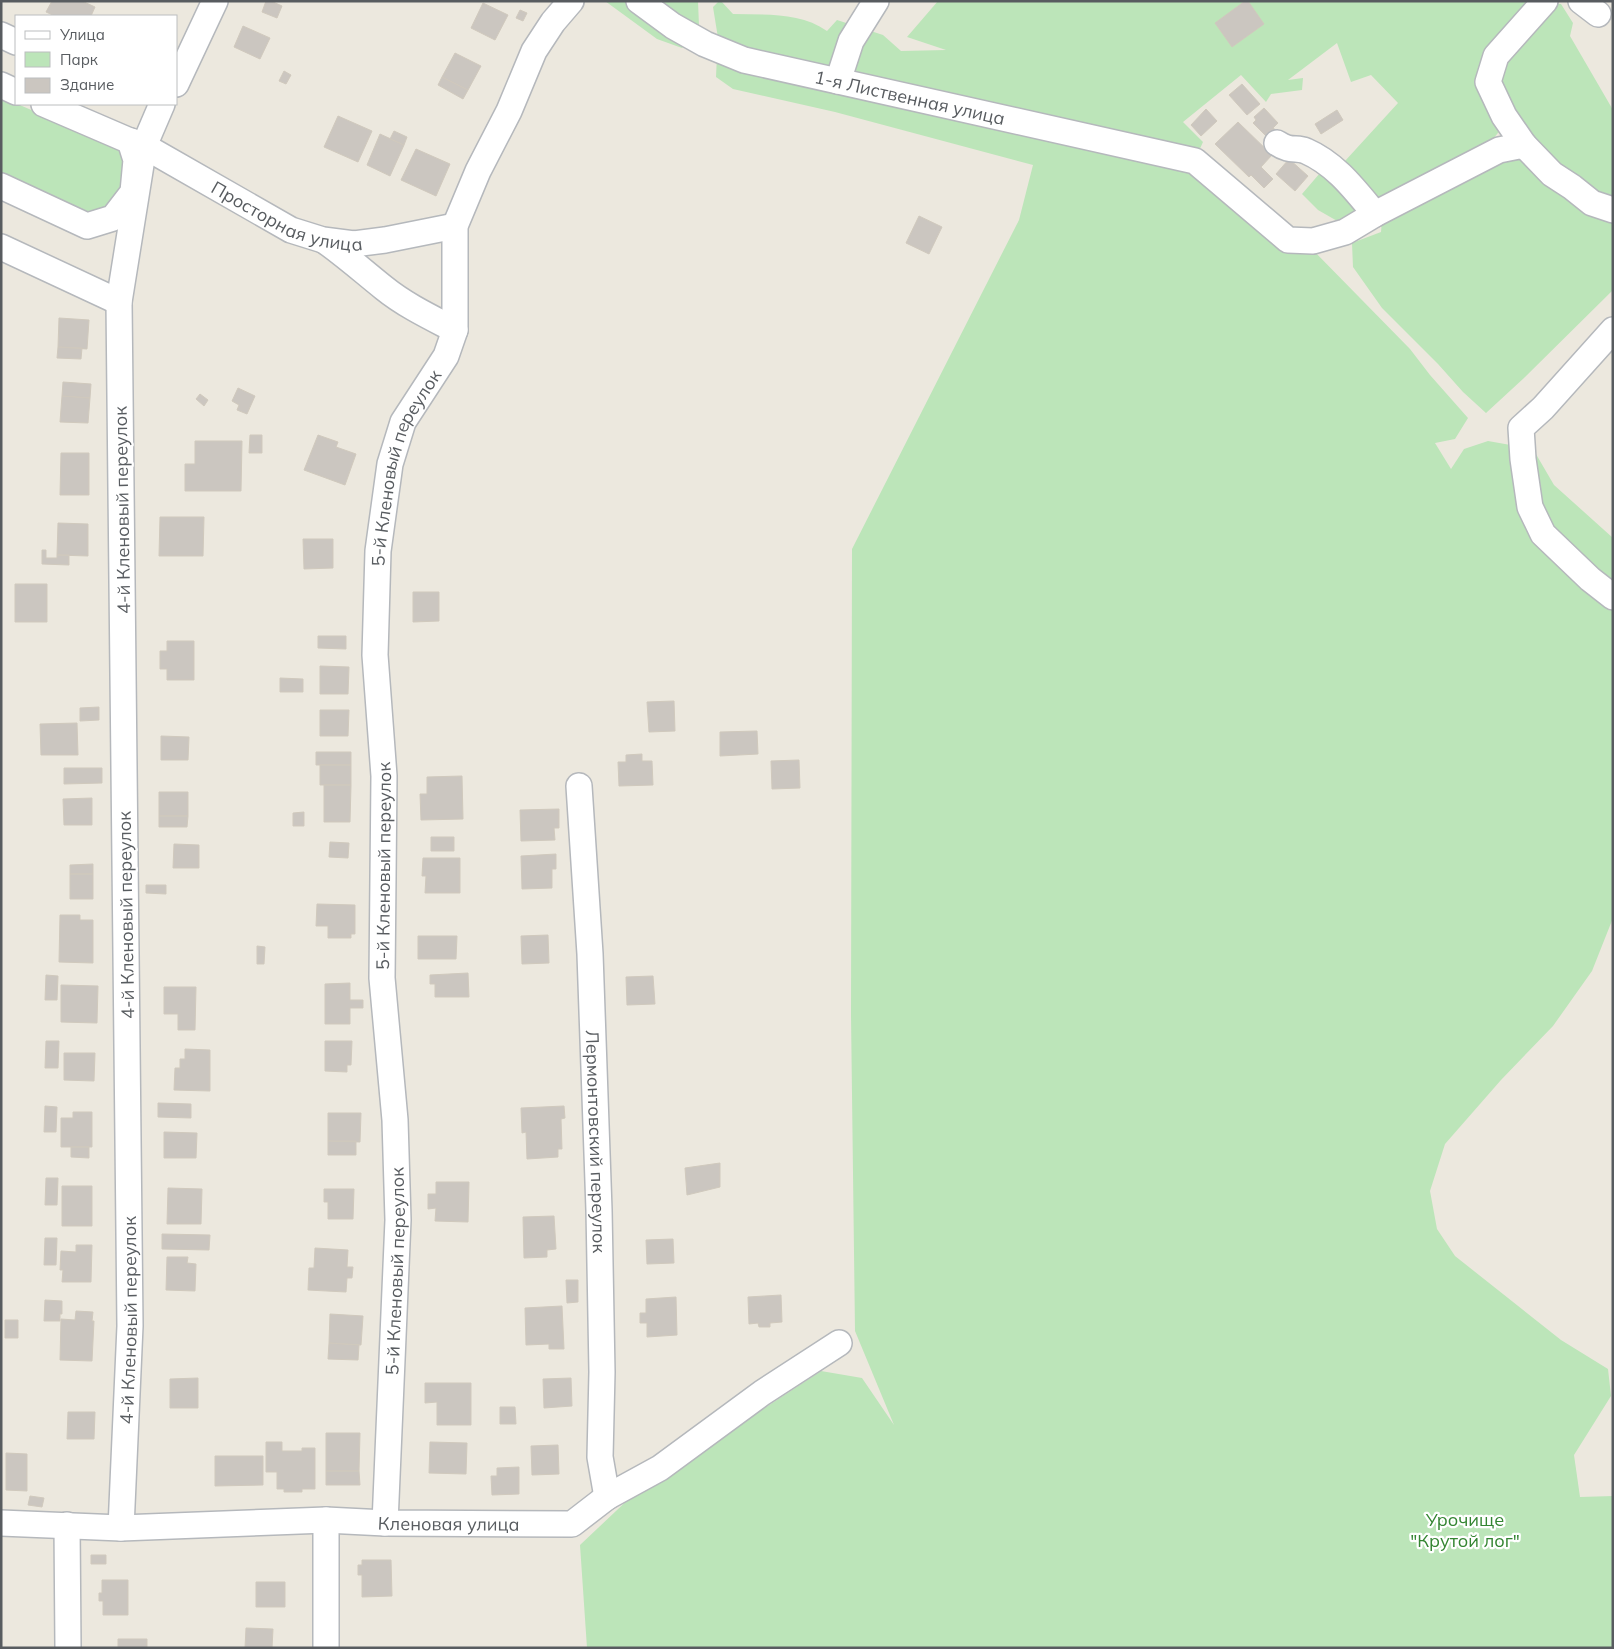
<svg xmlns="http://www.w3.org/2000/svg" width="1614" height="1649" font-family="Mulish,sans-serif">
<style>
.green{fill:#bce5b9}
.building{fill:#cbc6c0;stroke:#d0c9bd}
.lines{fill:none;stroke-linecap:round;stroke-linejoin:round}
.minor-casing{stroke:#b5b8bc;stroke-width:28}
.minor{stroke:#fff;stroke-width:25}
.labels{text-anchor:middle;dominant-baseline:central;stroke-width:4.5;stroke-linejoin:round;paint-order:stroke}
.street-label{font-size:18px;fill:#585c60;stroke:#fff}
.park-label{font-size:18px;fill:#348532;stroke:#fff}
</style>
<rect width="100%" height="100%" fill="#ece8de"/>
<path class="green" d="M 605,1 L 698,1 L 699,26 L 682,48 L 657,39 Z
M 719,1 L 721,1 L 733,14 C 765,15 800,12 827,31 L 837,20 L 883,35 L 901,51 L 946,50 L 907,37 L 938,1 L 1535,1 L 1493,47 L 1475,79 L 1502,128 L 1488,145 L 1378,203 L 1345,161 L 1398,103 L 1371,75 L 1351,82 L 1337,43 L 1288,80 L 1303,78 L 1302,90 L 1271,94 L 1266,102 L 1241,75 L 1183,122 L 1203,142 L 1198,153 L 719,44 L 713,7 Z
M 1549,3 L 1561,4 L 1573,23 L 1570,36 L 1613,110 L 1613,203 L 1595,197 L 1528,136 L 1494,79 Z
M 717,55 L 1171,159 L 1310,247 L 1410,349 L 1430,375 L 1468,418 L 1455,439 L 1435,443 L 1451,469 L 1464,449 L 1488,441 L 1533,449 L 1554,485 L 1613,538 L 1613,918 L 1592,971 L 1553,1026 L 1501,1080 L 1445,1144 L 1430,1191 L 1437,1229 L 1455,1256 L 1561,1340 L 1608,1369 L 1611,1396 L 1574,1455 L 1580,1497 L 1613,1496 L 1613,1648 L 587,1648 L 580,1545 L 634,1494 L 821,1371 L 862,1378 L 894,1425 L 855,1331 L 851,1015 L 852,549 L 1019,220 L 1033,165 L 835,112 L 733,89 L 716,77 Z
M 1,97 L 120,148 L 125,161 L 123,188 L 106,210 L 87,211 L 1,173 Z
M 1520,153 L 1548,184 L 1573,204 L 1613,218 L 1613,290 L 1524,378 L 1486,413 L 1463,392 L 1438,364 L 1382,308 L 1353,267 L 1352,243 L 1381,232 L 1382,220 Z
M 1320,173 L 1334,179 L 1358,209 L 1358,220 L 1339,222 L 1318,210 L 1302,194 Z"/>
<path class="building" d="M 52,1 L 82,1 L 95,7 L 91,16 L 55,16 L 46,12 Z
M 266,1 L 271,1 L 282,6 L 277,18 L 262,12 Z
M 1245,1 L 1248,1 L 1264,24 L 1232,47 L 1215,23 Z
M 483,3 L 508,15 L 495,40 L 471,28 Z
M 520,10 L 527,13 L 523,21 L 516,18 Z
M 243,26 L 270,38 L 260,59 L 234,47 Z
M 455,53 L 481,66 L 468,90 L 442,77 Z
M 284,71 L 291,75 L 286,84 L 279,81 Z
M 442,77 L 468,90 L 463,99 L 438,85 Z
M 1242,84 L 1260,104 L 1247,115 L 1229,95 Z
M 1264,108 L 1278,123 L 1273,128 L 1277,131 L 1269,139 L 1253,123 L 1256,120 L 1254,117 Z
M 1206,109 L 1217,121 L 1201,136 L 1191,125 Z
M 1337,110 L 1343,120 L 1321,134 L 1315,124 Z
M 338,116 L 372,131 L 358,162 L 324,147 Z
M 1238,122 L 1272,155 L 1261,167 L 1273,179 L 1264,188 L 1251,175 L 1249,177 L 1215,144 Z
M 394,131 L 407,137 L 404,145 L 390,139 Z
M 380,134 L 404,145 L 390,176 L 367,165 Z
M 416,149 L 450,164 L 436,196 L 401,180 Z
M 1289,159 L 1308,176 L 1295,191 L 1276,174 Z
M 919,216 L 942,227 L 929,254 L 906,243 Z
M 59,318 L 89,320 L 87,349 L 58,347 Z
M 58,347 L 82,348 L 81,359 L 57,358 Z
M 63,382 L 91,384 L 90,398 L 62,396 Z
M 238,388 L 255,396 L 247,414 L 237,410 L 239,405 L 232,401 Z
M 200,394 L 208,400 L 204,406 L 196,399 Z
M 62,396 L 90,398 L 88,423 L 60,422 Z
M 250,435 L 262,435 L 262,453 L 249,453 Z
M 318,435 L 338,442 L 336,447 L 356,454 L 345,485 L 304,470 Z
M 195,441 L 242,441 L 241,491 L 185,491 L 185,464 L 195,464 Z
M 61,453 L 89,453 L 89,495 L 60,495 Z
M 160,517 L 204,517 L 203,556 L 159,556 Z
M 58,523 L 88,524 L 88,556 L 57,555 Z
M 303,539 L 333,539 L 333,568 L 304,569 Z
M 42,550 L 46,550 L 46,558 L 57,558 L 57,555 L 69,555 L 69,565 L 42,564 Z
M 15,584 L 47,584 L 47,622 L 15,622 Z
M 413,592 L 439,592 L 439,621 L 413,622 Z
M 318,636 L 346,636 L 346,649 L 318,648 Z
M 167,641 L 194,641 L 194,680 L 167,680 L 167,669 L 160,669 L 160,651 L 167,651 Z
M 320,666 L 349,667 L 348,694 L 320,694 Z
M 280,678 L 303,679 L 303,692 L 280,692 Z
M 674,701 L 675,731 L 649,732 L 647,702 Z
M 99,707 L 99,720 L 80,721 L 80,708 Z
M 320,710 L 349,710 L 348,736 L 320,736 Z
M 77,723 L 78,755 L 41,755 L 40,724 Z
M 757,731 L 758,754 L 720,756 L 720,732 Z
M 161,736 L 189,737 L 188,760 L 161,760 Z
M 316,752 L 351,752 L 351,765 L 316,765 Z
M 642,754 L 642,761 L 652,761 L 653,785 L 619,786 L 618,762 L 626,762 L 626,755 Z
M 799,760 L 800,788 L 772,789 L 771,761 Z
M 320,765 L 351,765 L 351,785 L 320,785 Z
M 64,768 L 102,768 L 102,783 L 64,784 Z
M 462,776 L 463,819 L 421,820 L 420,794 L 427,794 L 427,777 Z
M 324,785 L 351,785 L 350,822 L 324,822 Z
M 159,792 L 188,792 L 188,816 L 159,816 Z
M 92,798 L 92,825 L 64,825 L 63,799 Z
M 559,809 L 559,828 L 554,828 L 555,840 L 521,841 L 520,810 Z
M 304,812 L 304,826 L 293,826 L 293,813 Z
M 159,816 L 188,816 L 187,827 L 159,827 Z
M 431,837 L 454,837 L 454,851 L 431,851 Z
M 330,842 L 349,843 L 348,858 L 329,857 Z
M 174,844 L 199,845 L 199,868 L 173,868 Z
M 556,854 L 556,869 L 552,869 L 552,888 L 522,889 L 521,856 Z
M 423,858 L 460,858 L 460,893 L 425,893 L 426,876 L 422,876 Z
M 93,864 L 93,874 L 70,874 L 70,865 Z
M 70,874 L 93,874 L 93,899 L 70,899 Z
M 146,885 L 166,885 L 166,894 L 146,893 Z
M 317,904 L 355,905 L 355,934 L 351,934 L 351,938 L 328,938 L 328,926 L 316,926 Z
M 60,915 L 80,915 L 80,920 L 93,920 L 93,963 L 59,962 Z
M 548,935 L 549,963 L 522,964 L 521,936 Z
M 418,936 L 457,936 L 456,959 L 418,959 Z
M 257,946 L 265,947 L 264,964 L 257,964 Z
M 468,973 L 469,997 L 435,997 L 435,984 L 430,984 L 430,975 Z
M 46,975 L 58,976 L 57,1000 L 45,1000 Z
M 653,976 L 655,1004 L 627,1005 L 626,977 Z
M 350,983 L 350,1000 L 363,1000 L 363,1008 L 350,1008 L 350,1024 L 325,1024 L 325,984 Z
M 61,985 L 98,986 L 97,1023 L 61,1022 Z
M 164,987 L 196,987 L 195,1030 L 178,1030 L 178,1014 L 164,1014 Z
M 46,1041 L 59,1041 L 58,1068 L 45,1068 Z
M 325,1041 L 352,1041 L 351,1065 L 347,1065 L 347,1072 L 325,1071 Z
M 185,1049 L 210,1050 L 210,1091 L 174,1090 L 175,1068 L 180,1068 L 180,1059 L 185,1059 Z
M 64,1053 L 95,1053 L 94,1081 L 64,1080 Z
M 158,1103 L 191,1104 L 191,1118 L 158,1117 Z
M 45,1106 L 57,1107 L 56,1132 L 44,1132 Z
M 564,1106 L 565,1118 L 561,1119 L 562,1149 L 558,1149 L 558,1157 L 527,1159 L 526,1132 L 522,1133 L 521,1108 Z
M 73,1112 L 92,1112 L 92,1147 L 61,1147 L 61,1118 L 73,1118 Z
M 328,1113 L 361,1113 L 360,1142 L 328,1141 Z
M 164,1132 L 197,1133 L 196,1158 L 164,1158 Z
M 328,1141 L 356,1141 L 356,1155 L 328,1155 Z
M 71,1147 L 89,1147 L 89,1158 L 71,1157 Z
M 720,1163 L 720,1187 L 687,1195 L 685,1168 Z
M 46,1178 L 58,1178 L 57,1205 L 45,1205 Z
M 436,1182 L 469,1182 L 468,1222 L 435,1221 L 436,1208 L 428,1209 L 428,1194 L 436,1194 Z
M 62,1186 L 92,1186 L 92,1226 L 62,1226 Z
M 168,1188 L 202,1189 L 201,1224 L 167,1224 Z
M 324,1189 L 354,1189 L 353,1219 L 328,1219 L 328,1202 L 324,1202 Z
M 554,1216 L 556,1249 L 547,1250 L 547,1257 L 524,1258 L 523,1217 Z
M 162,1234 L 210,1235 L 209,1250 L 162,1249 Z
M 45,1238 L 57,1238 L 56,1265 L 44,1265 Z
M 673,1239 L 674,1263 L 647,1264 L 646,1240 Z
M 76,1245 L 92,1245 L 91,1282 L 62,1282 L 63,1270 L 60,1270 L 61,1251 L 76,1252 Z
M 315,1248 L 348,1250 L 347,1267 L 353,1267 L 352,1278 L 347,1278 L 346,1292 L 308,1290 L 309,1268 L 314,1268 Z
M 167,1257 L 188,1257 L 187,1263 L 196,1264 L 195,1291 L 166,1290 Z
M 566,1280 L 578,1280 L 578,1302 L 567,1303 Z
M 781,1295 L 782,1322 L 770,1323 L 770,1327 L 759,1327 L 758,1323 L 749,1324 L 748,1297 Z
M 676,1297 L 677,1335 L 647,1337 L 647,1323 L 640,1323 L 640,1313 L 646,1313 L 646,1299 Z
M 45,1300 L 62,1301 L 62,1314 L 60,1314 L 60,1321 L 44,1321 Z
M 562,1306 L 564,1349 L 549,1349 L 549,1344 L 526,1345 L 525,1308 Z
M 76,1311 L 93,1312 L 92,1321 L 94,1321 L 92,1361 L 60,1360 L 61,1319 L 75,1320 Z
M 330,1314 L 363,1316 L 361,1345 L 329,1343 Z
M 5,1320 L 18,1320 L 18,1338 L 5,1338 Z
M 329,1343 L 359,1345 L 358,1360 L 328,1359 Z
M 198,1378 L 198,1408 L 170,1408 L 170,1379 Z
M 571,1378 L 572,1406 L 544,1408 L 543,1379 Z
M 425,1383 L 471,1383 L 471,1425 L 437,1425 L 437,1402 L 425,1403 Z
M 500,1407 L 515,1407 L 516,1424 L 500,1424 Z
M 68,1412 L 95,1412 L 94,1439 L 67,1439 Z
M 326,1433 L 360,1433 L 359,1471 L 326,1471 Z
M 266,1442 L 282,1442 L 282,1451 L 302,1451 L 302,1448 L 315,1448 L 315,1489 L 302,1489 L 302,1492 L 284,1492 L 284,1489 L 277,1489 L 277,1472 L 266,1472 Z
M 430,1442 L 467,1443 L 466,1474 L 429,1473 Z
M 558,1445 L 559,1474 L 532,1475 L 531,1446 Z
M 6,1453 L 27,1454 L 27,1491 L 6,1490 Z
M 215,1456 L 263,1456 L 263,1485 L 215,1486 Z
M 519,1467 L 519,1494 L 492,1495 L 491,1476 L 497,1476 L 497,1468 Z
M 326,1471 L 359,1471 L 360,1485 L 326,1485 Z
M 30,1496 L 44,1498 L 42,1507 L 28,1505 Z
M 91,1555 L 106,1555 L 106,1564 L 91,1564 Z
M 362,1560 L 391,1560 L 392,1596 L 362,1597 L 362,1575 L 358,1575 L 358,1565 L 362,1565 Z
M 102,1580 L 128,1580 L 128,1615 L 103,1615 L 103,1601 L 99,1601 L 99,1593 L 102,1593 Z
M 256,1582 L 285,1582 L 285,1607 L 256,1607 Z
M 246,1628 L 273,1629 L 272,1648 L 245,1648 Z
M 118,1639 L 147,1639 L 147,1648 L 118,1648 Z"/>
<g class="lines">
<g class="minor-casing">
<g id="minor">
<path id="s1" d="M 639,1 L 673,26 L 705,44 L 744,60 L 1195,161 L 1288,240 L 1313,241 L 1345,232 L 1375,214 L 1499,150 L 1524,145 L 1552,174 L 1572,187 L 1592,203 L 1613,210"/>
<path d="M 1581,1 L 1598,14"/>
<path d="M 1,35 L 16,42"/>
<path d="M 838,81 L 851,41 L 876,1"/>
<path d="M 176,84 L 215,1"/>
<path d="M 1,85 L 16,92"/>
<path id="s2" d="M 131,141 L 144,146 L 291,230 L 323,240 L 354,244 L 385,240 L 455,226"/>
<path d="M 1277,143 C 1290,152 1296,147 1306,151 C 1336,164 1355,190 1375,214"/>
<path d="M 1524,145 L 1504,116 L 1488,82 L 1496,56 L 1545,1"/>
<path d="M 1,186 L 87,226 L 113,218 L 133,192 L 136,160 L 130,141 L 44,104"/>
<path d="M 325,241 C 346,256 364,272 384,288 C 405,305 430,317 455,330"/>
<path d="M 1,247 L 119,302"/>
<path d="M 1613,330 L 1543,408 L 1521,428 L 1523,459 L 1530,507 L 1543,534 L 1590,579 L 1613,597"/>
<path id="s3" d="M 579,786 L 590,954 L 599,1210 L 602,1372 L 600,1457 L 607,1497"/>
<path d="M 326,1520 L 326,1648"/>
<path id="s4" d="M 1,1523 L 121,1528 L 326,1520 L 385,1523 L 572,1524 L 607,1497 L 660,1468 L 762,1393 L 839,1343"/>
<path id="s5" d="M 385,1523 L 398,1220 L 395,1120 L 382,978 L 384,776 L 375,655 L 378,551 L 390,464 L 403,422 L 446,356 L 455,330 L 455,226 L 478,171 L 509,111 L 534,51 L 553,22 L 571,1"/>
<path d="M 67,1525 L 68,1648"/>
<path id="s6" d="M 121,1528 L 130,1326 L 119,302 L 144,146 L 162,104"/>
</g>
</g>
<use href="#minor" class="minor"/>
</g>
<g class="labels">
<g class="street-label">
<text stroke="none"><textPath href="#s1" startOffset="291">1-я Лиственная улица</textPath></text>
<text stroke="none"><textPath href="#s2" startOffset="175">Просторная улица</textPath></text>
<text stroke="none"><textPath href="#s5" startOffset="1062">5-й Кленовый переулок</textPath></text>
<text transform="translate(122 510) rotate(-91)">4-й Кленовый переулок</text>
<text stroke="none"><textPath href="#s5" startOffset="658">5-й Кленовый переулок</textPath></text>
<text transform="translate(126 915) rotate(-91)">4-й Кленовый переулок</text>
<text stroke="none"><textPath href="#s3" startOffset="356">Лермонтовский переулок</textPath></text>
<text stroke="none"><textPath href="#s5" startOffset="252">5-й Кленовый переулок</textPath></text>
<text stroke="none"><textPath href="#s6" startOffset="208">4-й Кленовый переулок</textPath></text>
<text stroke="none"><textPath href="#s4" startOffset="448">Кленовая улица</textPath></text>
</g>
<g class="park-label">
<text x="1465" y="1519">Урочище<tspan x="1465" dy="21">"Крутой лог"</tspan></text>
</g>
</g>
<rect width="1614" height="1649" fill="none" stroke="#585c60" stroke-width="5"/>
<rect x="15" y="15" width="162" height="90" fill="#ffffff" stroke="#bcbebf"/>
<rect x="25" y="31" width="25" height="8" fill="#ffffff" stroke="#bcbebf"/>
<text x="60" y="40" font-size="15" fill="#585c60">Улица</text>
<rect x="25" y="52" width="25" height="15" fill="#bce5b9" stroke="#bcbebf"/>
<text x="60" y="65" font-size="15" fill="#585c60">Парк</text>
<rect x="25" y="78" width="25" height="15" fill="#cbc6c0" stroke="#bcbebf"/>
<text x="60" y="90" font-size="15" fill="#585c60">Здание</text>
</svg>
